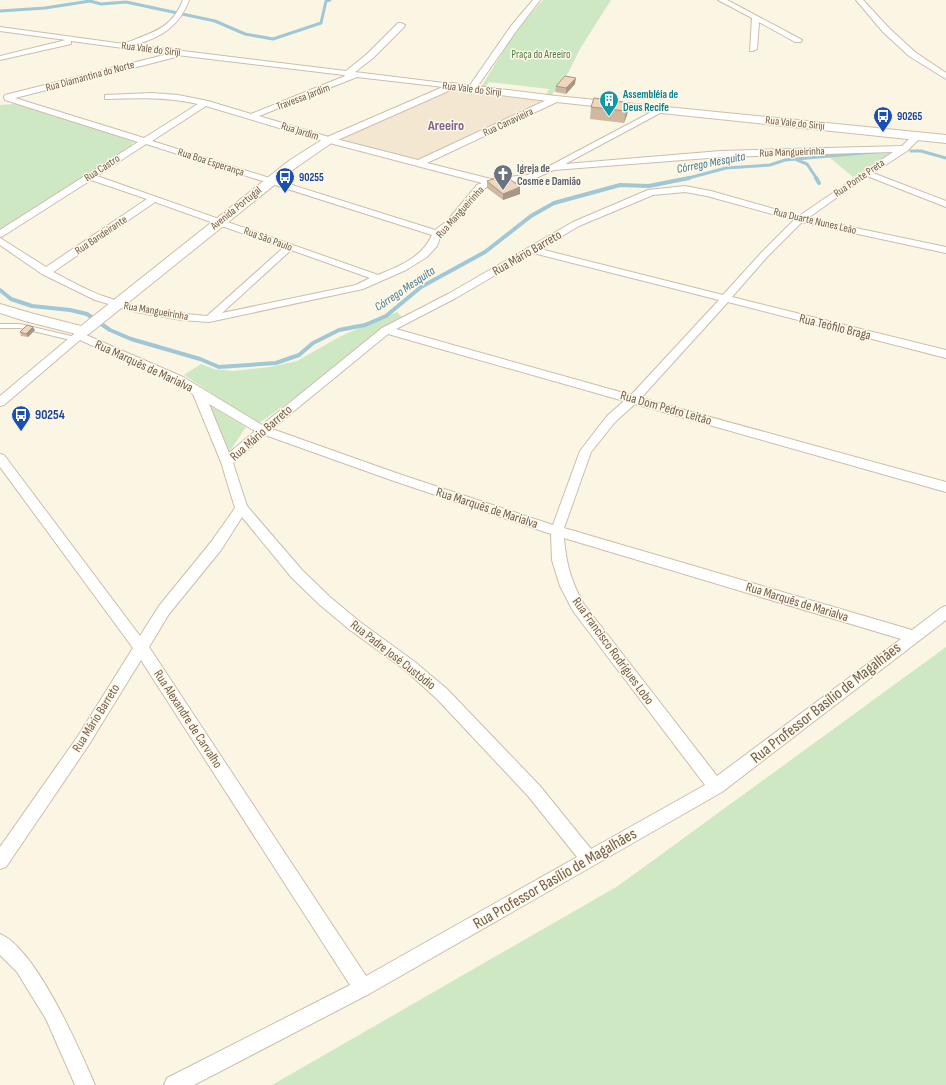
<svg xmlns="http://www.w3.org/2000/svg" width="946" height="1085" font-family="'Sofia Sans Condensed',sans-serif">
<style>
.residential{fill:#f3e7d2}
.green{fill:#cee8c3}
.lines{fill:none;stroke-linecap:round;stroke-linejoin:round}
.stream-far1{stroke:#9fc7d6;stroke-width:3}
.stream{stroke:#9fc7d6;stroke-width:4}
.lane-casing{stroke:#cdbdab;stroke-width:2}
.street-casing{stroke:#cdbdab;stroke-width:2}
.secondary-casing{stroke:#cfbea8;stroke-width:2}
.lane{fill:#fff;fill-rule:evenodd}
.street{fill:#fff;fill-rule:evenodd}
.secondary{fill:#fff;fill-rule:evenodd}
.wall{fill:#ceb8a2}
.shaded-wall{fill:#a89684}
.building{fill:#f0d6bc;stroke:#a89684}
.labels{text-anchor:middle;dominant-baseline:central;stroke-width:3;stroke-linejoin:round;paint-order:stroke}
.far-street-label{font-size:11px;fill:#735d4a;stroke:#fef9ea}
.far-park-label{font-size:11px;fill:#507e45;stroke:#fef9ea}
.far-culture-label{font-size:11px;font-weight:bold;fill:#0d838f;stroke:#fef9ea;text-anchor:start}
.far-transit-label{font-size:11px;font-weight:bold;fill:#164399;stroke:#fef9ea;text-anchor:start}
.far-worship-label{font-size:11px;font-weight:bold;fill:#5b616d;stroke:#fef9ea;text-anchor:start}
.far-water-label{font-size:12px;font-style:italic;fill:#48798c;stroke:#fef9ea}
.street-label{font-size:13px;fill:#735d4a;stroke:#fef9ea}
.transit-label{font-size:13px;font-weight:bold;fill:#164399;stroke:#fef9ea;text-anchor:start}
.far-district-label{font-size:14px;font-weight:bold;fill:#85628f;stroke:#fef9ea}
.near-street-label{font-size:16px;fill:#735d4a;stroke:#fef9ea}
</style>
<rect width="100%" height="100%" fill="#fbf5e4"/>
<path class="residential" d="M 456,89 L 547,100 L 417,161 L 339,140 Z"/>
<path class="green" d="M 543,0 L 611,0 L 580,49 L 568,73 L 551,96 L 546,95 L 549,89 L 489,82 L 485,88 L 481,87 L 519,26 Z
M 15,104 L 24,105 L 135,142 L 131,144 L 134,146 L 0,229 L 0,105 Z
M 823,152 L 893,152 L 853,177 Z
M 397,312 L 404,319 L 258,424 L 184,375 L 201,364 L 214,369 L 233,371 L 270,367 L 297,361 L 341,336 Z
M 209,405 L 246,427 L 230,451 L 227,451 Z
M 946,647 L 946,1085 L 272,1085 L 618,886 Z"/>
<g class="lines">
<path class="stream-far1" d="M 0,11 L 45,8 L 90,1 L 101,4 L 126,2 L 215,21 L 245,34 L 273,39 L 321,23 L 326,1 L 330,0
M 911,151 L 921,151 L 946,158
M 797,160 L 807,164 L 817,179
M 685,179 L 726,168 L 770,165 L 785,160 L 874,152"/>
<path class="stream" d="M 816,178 L 819,183
M 0,290 L 11,299 L 32,306 L 70,310 L 87,314 L 110,330 L 131,339 L 200,359 L 219,367 L 276,363 L 299,355 L 313,343 L 339,330 L 365,325 L 386,316 L 421,287 L 485,252 L 531,216 L 554,203 L 620,185 L 649,186 L 689,178"/>
<g class="lane-casing">
<path id="lane" d="M 0,324 L 20,324 L 75,337 L 77,339 L 75,341 L 20,328 L 0,328 Z"/>
</g>
<g class="street-casing">
<path id="street" d="M 183,0 L 189,0 C 180,26 160,38 134,45 L 346,71 L 367,54 L 398,23 L 401,23 L 405,25 L 404,27 L 373,58 L 355,72 L 452,84 L 456,86 L 452,88 L 357,77 L 259,116 L 332,138 L 418,160 L 553,97 L 559,97 L 559,101 L 427,163 L 491,179 L 527,175 L 540,171 L 659,108 L 663,110 L 662,112 L 565,164 L 721,151 L 902,146 L 914,134 L 920,134 L 921,136 L 920,138 L 907,151 L 873,173 L 946,201 L 946,207 L 867,176 L 808,218 L 946,247 L 946,253 L 802,222 L 767,257 L 732,297 L 946,350 L 946,358 L 728,302 L 641,398 L 946,482 L 946,492 L 635,404 L 615,422 L 591,452 L 564,528 L 912,630 L 941,608 L 946,606 L 946,620 L 722,792 L 369,994 L 194,1085 L 164,1085 L 167,1078 L 350,985 L 141,660 L 88,746 L 6,867 L 0,869 L 0,847 L 78,736 L 133,648 L 0,467 L 0,454 L 4,455 L 140,636 L 159,606 L 211,542 L 235,508 L 221,462 L 193,394 L 175,383 L 80,340 L 4,405 L 0,406 L 0,396 L 80,329 L 84,328 L 89,331 L 86,335 L 183,377 L 262,425 L 382,328 L 448,294 L 573,222 L 648,190 L 685,186 L 711,191 L 799,216 L 893,152 L 721,157 L 554,170 L 531,180 L 493,184 L 483,189 L 453,225 L 441,235 L 437,246 L 427,257 L 406,270 L 363,289 L 209,322 L 181,320 L 136,312 L 95,300 L 42,274 L 0,245 L 0,238 L 46,267 L 147,199 L 91,180 L 3,236 L 0,237 L 0,230 L 138,142 L 5,100 L 4,97 L 5,95 L 168,54 L 71,41 L 71,44 L 0,60 L 0,56 L 66,40 L 0,31 L 0,27 L 124,44 C 150,32 171,31 183,0 ZM 177,55 L 344,75 L 345,76 L 251,114 L 208,101 L 178,95 L 152,93 L 105,95 L 105,99 L 108,99 C 139,98 168,97 198,104 L 144,138 L 15,98 L 176,57 ZM 206,106 L 326,142 L 482,183 L 477,185 L 447,221 L 435,230 L 152,141 ZM 146,144 L 432,235 C 422,258 399,266 378,275 L 97,176 ZM 685,192 L 707,196 L 794,220 L 761,253 L 723,295 L 540,249 L 579,226 L 653,195 ZM 155,202 L 283,248 L 207,316 C 172,313 136,308 103,296 C 86,290 69,280 53,272 ZM 291,250 L 370,278 L 356,285 L 222,313 ZM 533,253 L 719,300 L 631,395 L 396,329 L 456,298 ZM 388,334 L 624,401 L 607,416 L 580,451 L 553,525 L 399,474 L 272,429 ZM 209,404 L 255,431 L 229,453 ZM 265,435 L 391,480 L 551,534 L 552,560 L 560,586 L 573,611 L 705,785 L 591,849 L 540,786 L 447,689 L 415,662 L 360,622 L 330,597 L 302,570 L 247,506 L 233,463 ZM 242,517 L 292,578 L 320,605 L 350,630 L 405,670 L 437,699 L 528,796 L 577,857 L 366,976 L 149,647 L 169,614 L 221,550 ZM 564,538 L 901,639 L 717,776 L 583,603 C 571,581 566,563 564,538 Z
M 533,0 L 540,0 L 517,30 L 475,90 L 469,90 L 468,88 L 511,26 Z
M 718,0 L 727,0 L 744,9 L 802,40 L 801,42 L 795,42 L 759,22 L 757,49 L 753,51 L 750,51 L 752,18 Z
M 856,0 L 863,0 L 889,28 L 915,52 L 946,73 L 946,79 L 909,56 L 883,32 Z
M 0,934 C 36,949 79,1048 95,1085 L 75,1085 L 46,1019 L 17,972 L 0,955 Z"/>
</g>
<g class="secondary-casing">
<path id="secondary" d="M 452,83 L 556,96 L 946,135 L 946,143 L 556,102 L 453,89 L 333,142 L 298,166 L 89,334 L 84,336 L 25,321 L 0,313 L 0,304 L 34,314 L 81,326 L 290,160 L 325,138 Z"/>
</g>
<use href="#lane" class="lane"/>
<use href="#street" class="street"/>
<use href="#secondary" class="secondary"/>
</g>
<path class="wall" d="M 575,84 L 566,94 L 555,92 L 556,86 Z
M 629,103 L 627,115 L 624,123 L 590,119 L 591,107 Z
M 487,181 L 520,194 L 503,200 L 487,188 Z
M 35,330 L 28,337 L 21,336 L 20,332 Z"/>
<path class="shaded-wall" d="M 576,78 L 575,84 L 566,94 L 566,88 Z
M 629,103 L 627,115 L 624,123 L 626,111 Z
M 520,187 L 520,194 L 503,200 L 503,194 Z
M 33,327 L 35,330 L 28,337 L 26,334 Z"/>
<path class="building" d="M 565,76 L 576,78 L 566,88 L 556,86 Z
M 594,98 L 629,103 L 626,111 L 591,107 Z
M 506,176 L 520,187 L 503,194 L 487,181 L 496,178 L 498,179 Z
M 27,325 L 33,327 L 26,334 L 20,332 Z"/>
<defs>
<g id="building-pin" transform="scale(1)"><path d="M0 17L-7.5 6A9.5 9.5 0 1 1 7.5 6Z" fill="#0f9aa8" stroke="#fef9ea"/><path d="M-4-6H4V6H1V3H-1V6H-4ZM-2.5-4.3h1.7v1.8h-1.7ZM.8-4.3h1.7v1.8H.8ZM-2.5-1h1.7V.8h-1.7ZM.8-1h1.7V.8H.8Z" fill="#fff"/></g>
<g id="bus-pin" transform="scale(1)"><path d="M0 17L-7.5 6A9.5 9.5 0 1 1 7.5 6Z" fill="#1a4fb4" stroke="#fef9ea"/><path d="M-5-6H5V4H4V6H2V4H-2V6H-4V4H-5ZM-3.5-4V0h7V-4ZM-3.5 1.2v1.5H-2V1.2ZM2 1.2v1.5H3.5V1.2Z" fill="#fff"/></g>
<g id="church-pin" transform="scale(1)"><path d="M0 17L-7.5 6A9.5 9.5 0 1 1 7.5 6Z" fill="#6b7280" stroke="#fef9ea"/><path d="M-1.2-6h2.4v3.5h3.3v2.4h-3.3V6h-2.4V-.1h-3.3v-2.4h3.3Z" fill="#fff"/></g>
</defs>
<g fill-rule="evenodd">
<use href="#building-pin" x="609" y="100"/>
<use href="#bus-pin" x="883" y="116"/>
<use href="#church-pin" x="503" y="174"/>
<use href="#bus-pin" x="285" y="177"/>
<use href="#bus-pin" x="21" y="415"/>
</g>
<g class="labels">
<g class="far-street-label">
<text transform="translate(151 49) rotate(7)">Rua Vale do Siriji</text>
<text transform="translate(90 76) rotate(-15)">Rua Diamantina do Norte</text>
<text transform="translate(472 89) rotate(7)">Rua Vale do Siriji</text>
<text transform="translate(303 97) rotate(-21)">Travessa Jardim</text>
<text transform="translate(508 122) rotate(-25)">Rua Canavieira</text>
<text transform="translate(795 123) rotate(6)">Rua Vale do Siriji</text>
<text transform="translate(300 131) rotate(17)">Rua Jardim</text>
<text transform="translate(792 152) rotate(-2)">Rua Mangueirinha</text>
<text transform="translate(211 162) rotate(18)">Rua Boa Esperança</text>
<text transform="translate(102 168) rotate(-33)">Rua Castro</text>
<text transform="translate(859 178) rotate(-34)">Rua Ponte Preta</text>
<text transform="translate(236 208) rotate(-39)">Avenida Portugal</text>
<text transform="translate(460 212) rotate(-48)">Rua Mangueirinha</text>
<text transform="translate(815 221) rotate(13)">Rua Duarte Nunes Leão</text>
<text transform="translate(101 235) rotate(-34)">Rua Bandeirante</text>
<text transform="translate(268 239) rotate(20)">Rua São Paulo</text>
<text transform="translate(156 311) rotate(10)">Rua Mangueirinha</text>
</g>
<g class="far-park-label">
<text x="541" y="54">Praça do Areeiro</text>
</g>
<g class="far-culture-label">
<text x="623" y="94">Assembléia de<tspan x="623" dy="13">Deus Recife</tspan></text>
</g>
<g class="far-transit-label">
<text x="897" y="116">90265</text>
<text x="299" y="177">90255</text>
</g>
<g class="far-worship-label">
<text x="517" y="168">Igreja de<tspan x="517" dy="13">Cosme e Damião</tspan></text>
</g>
<g class="far-water-label">
<text transform="translate(711 163) rotate(-11)">Córrego Mesquita</text>
<text transform="translate(405 289) rotate(-34)">Córrego Mesquita</text>
</g>
<g class="street-label">
<text transform="translate(527 253) rotate(-30)">Rua Mário Barreto</text>
<text transform="translate(835 327) rotate(14)">Rua Teófilo Braga</text>
<text transform="translate(144 366) rotate(25)">Rua Marquês de Marialva</text>
<text transform="translate(666 408) rotate(16)">Rua Dom Pedro Leitão</text>
<text transform="translate(261 433) rotate(-41)">Rua Mário Barreto</text>
<text transform="translate(487 508) rotate(18)">Rua Marquês de Marialva</text>
<text transform="translate(797 602) rotate(17)">Rua Marquês de Marialva</text>
<text transform="translate(613 651) rotate(54)">Rua Francisco Rodrigues Lobo</text>
<text transform="translate(393 655) rotate(38)">Rua Padre José Custódio</text>
<text transform="translate(96 718) rotate(-58)">Rua Mário Barreto</text>
<text transform="translate(188 719) rotate(57)">Rua Alexandre de Carvalho</text>
</g>
<g class="transit-label">
<text x="35" y="415">90254</text>
</g>
<g class="far-district-label">
<text x="446" y="125">Areeiro</text>
</g>
<g class="near-street-label">
<text transform="translate(826 703) rotate(-38)">Rua Professor Basílio de Magalhães</text>
<text transform="translate(555 879) rotate(-30)">Rua Professor Basílio de Magalhães</text>
</g>
</g>
</svg>
